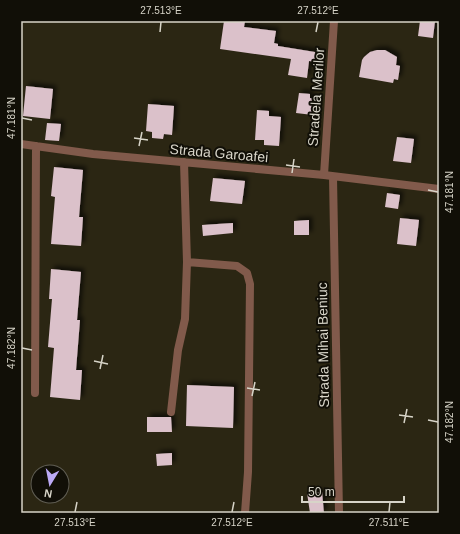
<svg xmlns="http://www.w3.org/2000/svg" width="460" height="534" font-family="Arial,sans-serif">
<style>
.building{fill:#dbc1ca;filter:url(#shadow)}
.lines{fill:none;stroke-linecap:round;stroke-linejoin:round}
.minor{stroke:#815a4b;stroke-width:8}
.ticks{fill:none;stroke:#d7d4c8;stroke-width:1.5}
.labels{text-anchor:middle;dominant-baseline:central;stroke-width:4;stroke-linejoin:round;paint-order:stroke}
.street-label{font-size:14px;fill:#d7d4c8;stroke:#110f07}
.neatline{fill:none;stroke:#d7d4c8;stroke-width:1.5}
.ticks-label{font-size:10px;text-anchor:middle;fill:#d7d4c8}
</style>
<defs>
<filter id="shadow"><feDropShadow dx="3.5" dy="-3.5" stdDeviation="2" flood-color="#0009"/></filter>
</defs>
<rect width="100%" height="100%" fill="#2b2613"/>
<path class="building" d="M 224,21 L 245,21 L 244,27 L 276,31 L 274,43 L 278,44 L 278,46 L 321,53 L 320,62 L 309,61 L 307,78 L 288,75 L 291,59 L 220,49 Z
M 420,21 L 435,21 L 433,38 L 418,36 Z
M 377,50 L 385,50 L 397,57 L 396,65 L 400,66 L 398,80 L 394,79 L 393,83 L 359,77 L 362,60 L 364,57 L 370,52 Z
M 26,86 L 53,89 L 50,119 L 23,116 Z
M 299,93 L 310,94 L 310,98 L 315,99 L 313,115 L 296,113 Z
M 148,104 L 174,106 L 172,135 L 164,134 L 163,139 L 152,138 L 152,132 L 146,131 Z
M 257,110 L 269,111 L 269,116 L 281,117 L 279,146 L 264,145 L 264,140 L 255,140 Z
M 47,123 L 61,124 L 59,141 L 45,140 Z
M 397,137 L 414,139 L 411,163 L 393,161 Z
M 54,167 L 83,170 L 79,217 L 83,217 L 81,246 L 51,244 L 55,197 L 51,196 Z
M 213,178 L 245,181 L 242,204 L 210,201 Z
M 387,193 L 400,195 L 398,209 L 385,207 Z
M 400,218 L 419,220 L 416,246 L 397,244 Z
M 309,220 L 309,235 L 294,235 L 294,221 Z
M 233,223 L 233,233 L 203,236 L 202,225 Z
M 51,269 L 81,272 L 77,320 L 80,320 L 76,370 L 82,370 L 80,400 L 50,397 L 54,348 L 48,347 L 52,299 L 49,299 Z
M 187,385 L 234,387 L 233,428 L 186,426 Z
M 147,417 L 171,417 L 172,432 L 147,432 Z
M 172,453 L 172,465 L 157,466 L 156,454 Z
M 322,492 L 324,513 L 310,513 L 307,493 Z"/>
<g class="lines">
<path class="minor" d="M 21,144 L 93,154 L 324,175 L 439,189
M 184,162 L 187,262 L 237,266 L 247,273 L 250,284 L 248,472 L 245,513
M 324,175 L 334,21
M 333,177 L 339,513
M 35,393 L 36,146
M 171,412 L 178,350 L 185,319 L 187,262"/>
</g>
<path class="ticks" d="M 160,32 L 161,22M 316,32 L 318,22M 22,118 L 32,120M 134,138 L 148,140M 139,146 L 142,132M 286,165 L 300,167M 292,173 L 294,159M 428,190 L 438,192M 22,348 L 32,350M 94,361 L 108,364M 100,369 L 103,355M 247,388 L 260,390M 252,396 L 255,382M 399,415 L 413,417M 428,420 L 438,422M 404,423 L 407,409M 75,512 L 77,502M 232,512 L 234,502M 389,512 L 390,502"/>
<g class="labels">
<g class="street-label">
<text transform="translate(316 97) rotate(-86)">Stradela Merilor</text>
<text transform="translate(219 153) rotate(5)">Strada Garoafei</text>
<text transform="translate(323 345) rotate(-91)">Strada Mihai Beniuc</text>
</g>
</g>
<rect width="460" height="534" fill="none" stroke="#110f07" stroke-width="44"/>
<g transform="translate(50 484) rotate(190)"><circle r="19" fill="#110f07" stroke="#605e54"/>
<path d="M0-3L7 15L0 10L-7 15Z" fill="#bcaaf6"/>
<text y="-6" font-size="11" font-weight="bold" text-anchor="middle" fill="#d7d4c8">N</text>
</g>
<path d="M302 496v6h102v-6" fill="none" stroke="#d7d4c8" stroke-width="2"/>
<text x="308" y="496" font-size="12" fill="#d7d4c8" stroke="#110f07" stroke-width="3" paint-order="stroke">50 m</text>
<rect x="22" y="22" width="416" height="490" class="neatline"/>
<g class="ticks-label">
<text x="161" y="14">27.513°E</text>
<text x="318" y="14">27.512°E</text>
<text transform="translate(11 118) rotate(-90)" y="4">47.181°N</text>
<text transform="translate(449 192) rotate(-90)" y="4">47.181°N</text>
<text transform="translate(11 348) rotate(-90)" y="4">47.182°N</text>
<text transform="translate(449 422) rotate(-90)" y="4">47.182°N</text>
<text x="75" y="526">27.513°E</text>
<text x="232" y="526">27.512°E</text>
<text x="389" y="526">27.511°E</text>
</g>
</svg>
